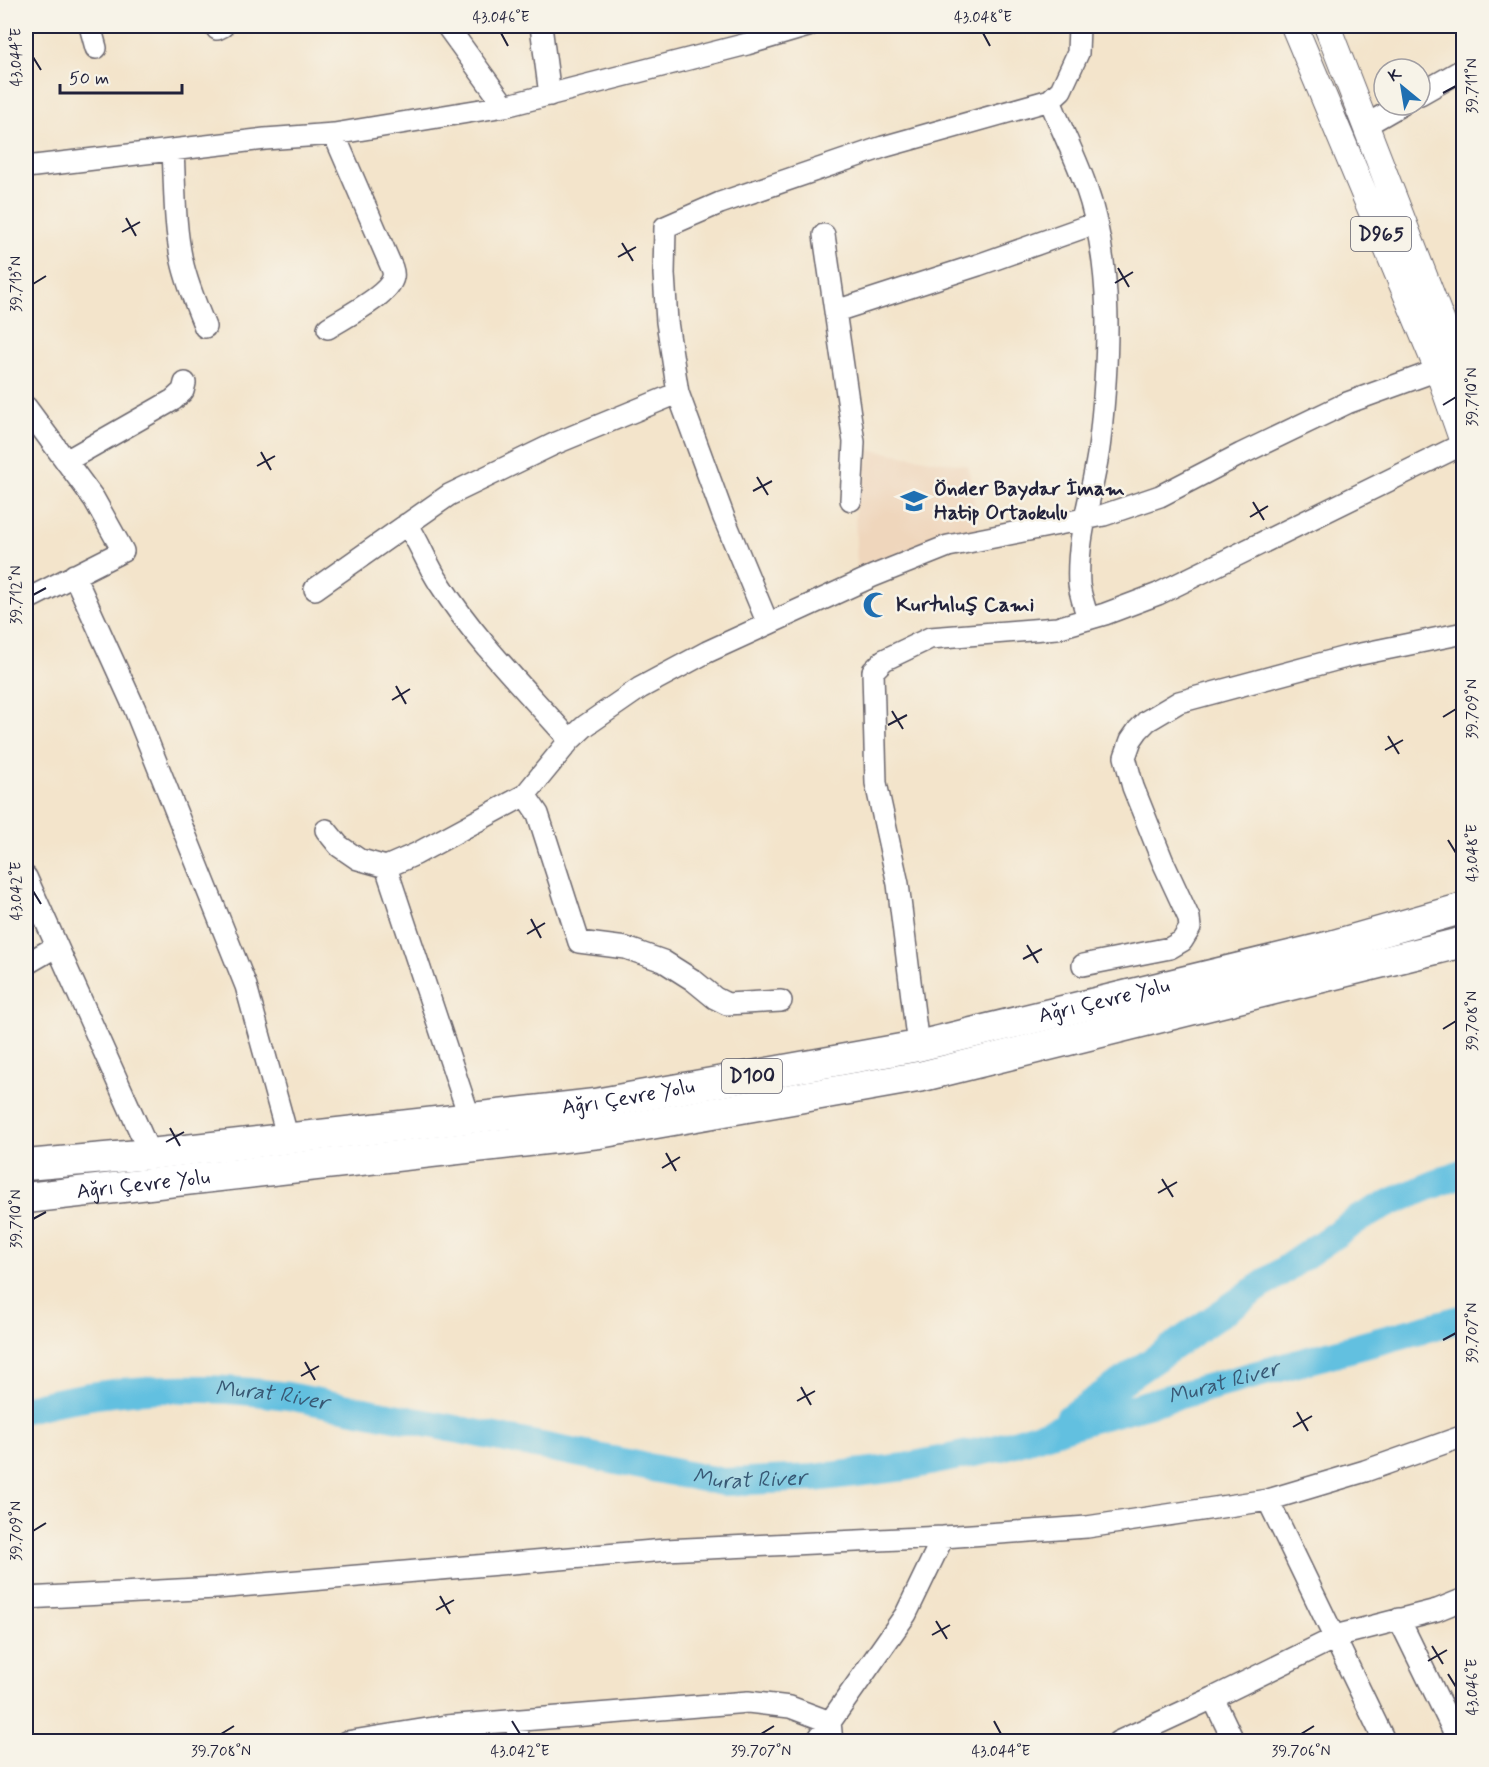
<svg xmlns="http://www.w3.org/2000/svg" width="1489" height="1767" font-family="Mynerve,sans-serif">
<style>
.built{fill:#efd6bc}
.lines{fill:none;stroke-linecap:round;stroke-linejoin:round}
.river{stroke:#62c0e0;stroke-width:28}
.minor-casing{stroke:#6b666d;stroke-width:24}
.major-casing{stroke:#6b666d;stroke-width:28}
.highway-casing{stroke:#6b666d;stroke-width:33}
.minor{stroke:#fff;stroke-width:21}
.major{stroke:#fff;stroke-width:26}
.highway{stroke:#fff;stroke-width:30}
.ticks{fill:none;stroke:#22223b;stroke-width:2}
.labels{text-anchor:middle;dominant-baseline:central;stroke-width:5;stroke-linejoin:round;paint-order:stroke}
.shield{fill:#f7f3e8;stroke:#62616f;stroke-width:1.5}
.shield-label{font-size:20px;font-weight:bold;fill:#22223b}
.poi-label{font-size:21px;font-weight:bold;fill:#22223b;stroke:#f7f3e8;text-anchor:start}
.street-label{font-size:21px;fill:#22223b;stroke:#f7f3e8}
.water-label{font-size:22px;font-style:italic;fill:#385975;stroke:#f7f3e8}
.neatline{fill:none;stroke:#22223b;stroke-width:2}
.ticks-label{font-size:15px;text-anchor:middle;fill:#22223b}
</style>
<rect width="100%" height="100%" fill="#f7f3e8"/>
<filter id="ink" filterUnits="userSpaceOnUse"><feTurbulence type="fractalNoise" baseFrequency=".0167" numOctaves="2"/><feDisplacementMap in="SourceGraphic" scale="12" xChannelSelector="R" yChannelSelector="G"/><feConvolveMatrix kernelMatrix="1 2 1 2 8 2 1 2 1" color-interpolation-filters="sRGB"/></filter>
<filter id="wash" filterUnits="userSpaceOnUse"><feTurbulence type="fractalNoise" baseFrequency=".008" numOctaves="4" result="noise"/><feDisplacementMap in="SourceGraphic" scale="24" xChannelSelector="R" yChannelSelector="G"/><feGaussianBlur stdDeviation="1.35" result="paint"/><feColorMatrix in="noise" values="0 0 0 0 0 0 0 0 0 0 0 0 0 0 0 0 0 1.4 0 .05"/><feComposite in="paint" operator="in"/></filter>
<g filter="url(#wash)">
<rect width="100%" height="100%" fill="#f3e4cb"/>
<path class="built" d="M 853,447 L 968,466 L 980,536 L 857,572 Z"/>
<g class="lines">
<g class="river">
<path id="s1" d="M 26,1409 C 115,1386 197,1384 288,1396 L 723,1482 L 814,1478 L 905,1467 L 998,1448 L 1092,1419 L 1464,1318"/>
<path d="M 1069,1418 L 1358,1219 L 1394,1201 L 1464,1172"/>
</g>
</g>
</g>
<g filter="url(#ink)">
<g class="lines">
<g class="minor-casing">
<path id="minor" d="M 90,26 L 96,48
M 447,26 L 505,106
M 541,26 L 550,95
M 217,29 L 223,26
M 1420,94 L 1464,69
M 1050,100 C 1061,129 1075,156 1085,184 C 1114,265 1109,356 1100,440 C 1095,488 1076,534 1079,584 C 1080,595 1085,607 1088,619
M 1366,125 L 1401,105
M 173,150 C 175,186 174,225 182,261 C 187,284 196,305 205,327
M 26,167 L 265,139 L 334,134 L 505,106 L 747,44 L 808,26
M 824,235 L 854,442 L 851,500
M 836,311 L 978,265 L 1096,223
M 328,328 C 343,318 390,295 393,277 C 394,274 393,271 392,268 L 334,134
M 26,407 L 94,499 L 123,551 L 26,600
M 66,461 L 173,400 L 183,391 L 185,383
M 407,524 C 420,543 427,565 440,584 C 476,641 526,690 570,740
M 74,575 L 134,707 L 246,986 L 288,1139
M 315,589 L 449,495 L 554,444 L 678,393
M 768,624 L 724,518 L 678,393 L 667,322 L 664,274 L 665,227 L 720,203 L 883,147 L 1050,100 L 1061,90 L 1078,53 L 1079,26
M 525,795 L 538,814 L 579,942 L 626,948 L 663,961 L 693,980 L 715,998 L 727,1004 L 781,1001
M 326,830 L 339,846 L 358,859 L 386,867 L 416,854 L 525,795 L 570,740 L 585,726 L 640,688 L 707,652 L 873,576 L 948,546 L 1104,515 L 1160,496 L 1241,454 L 1347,403 L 1438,370
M 386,867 L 470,1119
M 26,877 L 150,1154
M 26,964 L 57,946
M 1083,965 L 1170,948 L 1182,941 L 1190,928 L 1189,918 L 1163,862 L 1133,787 L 1125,757 L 1131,740 L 1138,730 L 1147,721 L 1179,702 L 1346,657 L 1464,633
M 918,1046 L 898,884 L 876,783 L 873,671 L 884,660 L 930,638 L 1057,628 L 1105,614 L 1158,594 L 1463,444
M 1268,1500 L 1385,1742
M 26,1598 L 216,1588 L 665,1550 L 943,1537 L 1087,1527 L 1268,1500 L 1365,1471 L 1464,1436
M 1399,1619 L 1459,1742
M 1213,1698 L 1234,1742
M 517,1720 L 518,1742
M 346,1742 L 446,1726 L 748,1702 L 790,1707 L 830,1722 L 832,1742
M 816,1742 L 906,1614 L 943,1537
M 1118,1742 L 1213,1698 L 1343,1634 L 1437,1610 L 1464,1599"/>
</g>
<g class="major-casing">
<path id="major" d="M 1294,26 L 1438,370 L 1464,445
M 1327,26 L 1464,379"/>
</g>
<g class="highway-casing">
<g id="highway">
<path id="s2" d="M 26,1165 L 150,1154 L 595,1104 L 918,1046 L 1331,946 L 1464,908"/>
<path id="s3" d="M 26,1198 L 599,1133 L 923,1076 L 1464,942"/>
</g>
</g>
<use href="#minor" class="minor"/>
<use href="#major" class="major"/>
<use href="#highway" class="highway"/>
</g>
</g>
<path class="ticks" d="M 501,33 L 508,46M 983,33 L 990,46M 33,57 L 41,70M 1443,93 L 1456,86M 126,218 L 136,236M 122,232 L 140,222M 622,243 L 633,261M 618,257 L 636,247M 1118,268 L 1129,287M 1115,283 L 1133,272M 33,284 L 46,276M 1443,405 L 1456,397M 261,452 L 271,470M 257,466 L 275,456M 757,477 L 768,495M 753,491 L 772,481M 1253,502 L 1264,520M 1250,517 L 1268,506M 33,595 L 46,588M 396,686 L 406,704M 392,700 L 410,689M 892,711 L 903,729M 1443,717 L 1456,709M 888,725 L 907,715M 1388,736 L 1399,754M 1385,750 L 1403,740M 1448,840 L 1456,853M 33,891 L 41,904M 531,919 L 541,938M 527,934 L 545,923M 1027,945 L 1038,963M 1023,959 L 1042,949M 1443,1029 L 1456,1021M 170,1128 L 180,1146M 166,1142 L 184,1132M 666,1153 L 676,1171M 662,1168 L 680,1157M 1162,1179 L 1173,1197M 1158,1193 L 1177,1182M 33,1219 L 46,1212M 1443,1340 L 1456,1333M 305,1362 L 315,1380M 301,1376 L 319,1366M 801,1387 L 811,1405M 797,1401 L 815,1391M 1297,1412 L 1308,1431M 1293,1427 L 1312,1416M 33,1531 L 46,1523M 440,1596 L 450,1614M 436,1610 L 454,1600M 936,1621 L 947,1639M 932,1635 L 950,1625M 1432,1646 L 1443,1664M 1428,1661 L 1447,1650M 1448,1674 L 1456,1687M 512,1721 L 520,1734M 994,1721 L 1001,1734M 221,1734 L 234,1726M 761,1734 L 774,1726M 1301,1734 L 1314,1726"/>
<defs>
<g id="school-bare" transform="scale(2.07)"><path d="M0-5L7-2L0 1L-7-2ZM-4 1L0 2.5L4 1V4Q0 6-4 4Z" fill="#1f6fb2" stroke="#f7f3e8" stroke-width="2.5" paint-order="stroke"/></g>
<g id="mosque-bare" transform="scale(2.07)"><path d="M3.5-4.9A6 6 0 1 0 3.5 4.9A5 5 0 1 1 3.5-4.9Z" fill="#1f6fb2" stroke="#f7f3e8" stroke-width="2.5" paint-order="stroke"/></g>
</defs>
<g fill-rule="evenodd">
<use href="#school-bare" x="914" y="501"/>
<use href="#mosque-bare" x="876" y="605"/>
</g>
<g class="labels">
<g class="shield">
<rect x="1351" y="217" width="60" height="34" rx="4.5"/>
<rect x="722" y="1059" width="60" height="34" rx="4.5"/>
</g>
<g class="shield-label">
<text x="1381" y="234">D965</text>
<text x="752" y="1076">D100</text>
</g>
<g class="poi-label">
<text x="934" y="489">Önder Baydar İmam<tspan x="934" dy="24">Hatip Ortaokulu</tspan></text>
<text x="896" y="605">Kurtuluş Cami</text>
</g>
<g class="street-label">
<text stroke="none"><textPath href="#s2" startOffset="1092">Ağrı Çevre Yolu</textPath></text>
<text stroke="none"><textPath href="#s2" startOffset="606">Ağrı Çevre Yolu</textPath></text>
<text stroke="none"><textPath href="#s3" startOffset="118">Ağrı Çevre Yolu</textPath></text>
</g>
<g class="water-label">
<text stroke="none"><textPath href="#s1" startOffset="1220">Murat River</textPath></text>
<text stroke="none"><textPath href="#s1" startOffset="248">Murat River</textPath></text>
<text stroke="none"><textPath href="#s1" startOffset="734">Murat River</textPath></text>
</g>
</g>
<rect width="1489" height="1767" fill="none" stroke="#f7f3e8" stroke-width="66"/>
<g transform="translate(1402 87) rotate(330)"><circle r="28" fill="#f7f3e8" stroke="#a29fa3" stroke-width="1.5"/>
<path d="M0-4.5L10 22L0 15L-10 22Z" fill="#1f6fb2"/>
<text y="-9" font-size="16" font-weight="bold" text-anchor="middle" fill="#22223b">K</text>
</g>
<path d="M60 84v9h122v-9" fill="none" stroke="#22223b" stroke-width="3"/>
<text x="69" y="84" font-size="18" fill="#22223b" stroke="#f7f3e8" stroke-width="4.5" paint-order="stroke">50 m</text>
<rect x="33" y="33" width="1423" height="1701" class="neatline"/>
<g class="ticks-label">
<text x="501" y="22">43.046°E</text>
<text x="983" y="22">43.048°E</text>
<text transform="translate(16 57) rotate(-90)" y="5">43.044°E</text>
<text transform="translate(1472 86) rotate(-90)" y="5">39.711°N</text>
<text transform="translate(16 284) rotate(-90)" y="5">39.713°N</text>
<text transform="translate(1472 397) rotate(-90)" y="5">39.710°N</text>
<text transform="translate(16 595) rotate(-90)" y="5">39.712°N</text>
<text transform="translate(1472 709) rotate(-90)" y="5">39.709°N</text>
<text transform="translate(1472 853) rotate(-90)" y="5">43.048°E</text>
<text transform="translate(16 891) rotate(-90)" y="5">43.042°E</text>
<text transform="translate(1472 1021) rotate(-90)" y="5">39.708°N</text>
<text transform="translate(16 1219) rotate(-90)" y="5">39.710°N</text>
<text transform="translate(1472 1333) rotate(-90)" y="5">39.707°N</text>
<text transform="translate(16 1531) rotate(-90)" y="5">39.709°N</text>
<text transform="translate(1472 1687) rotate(-90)" y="5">43.046°E</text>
<text x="221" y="1756">39.708°N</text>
<text x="520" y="1756">43.042°E</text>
<text x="761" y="1756">39.707°N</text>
<text x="1001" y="1756">43.044°E</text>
<text x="1301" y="1756">39.706°N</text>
</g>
</svg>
